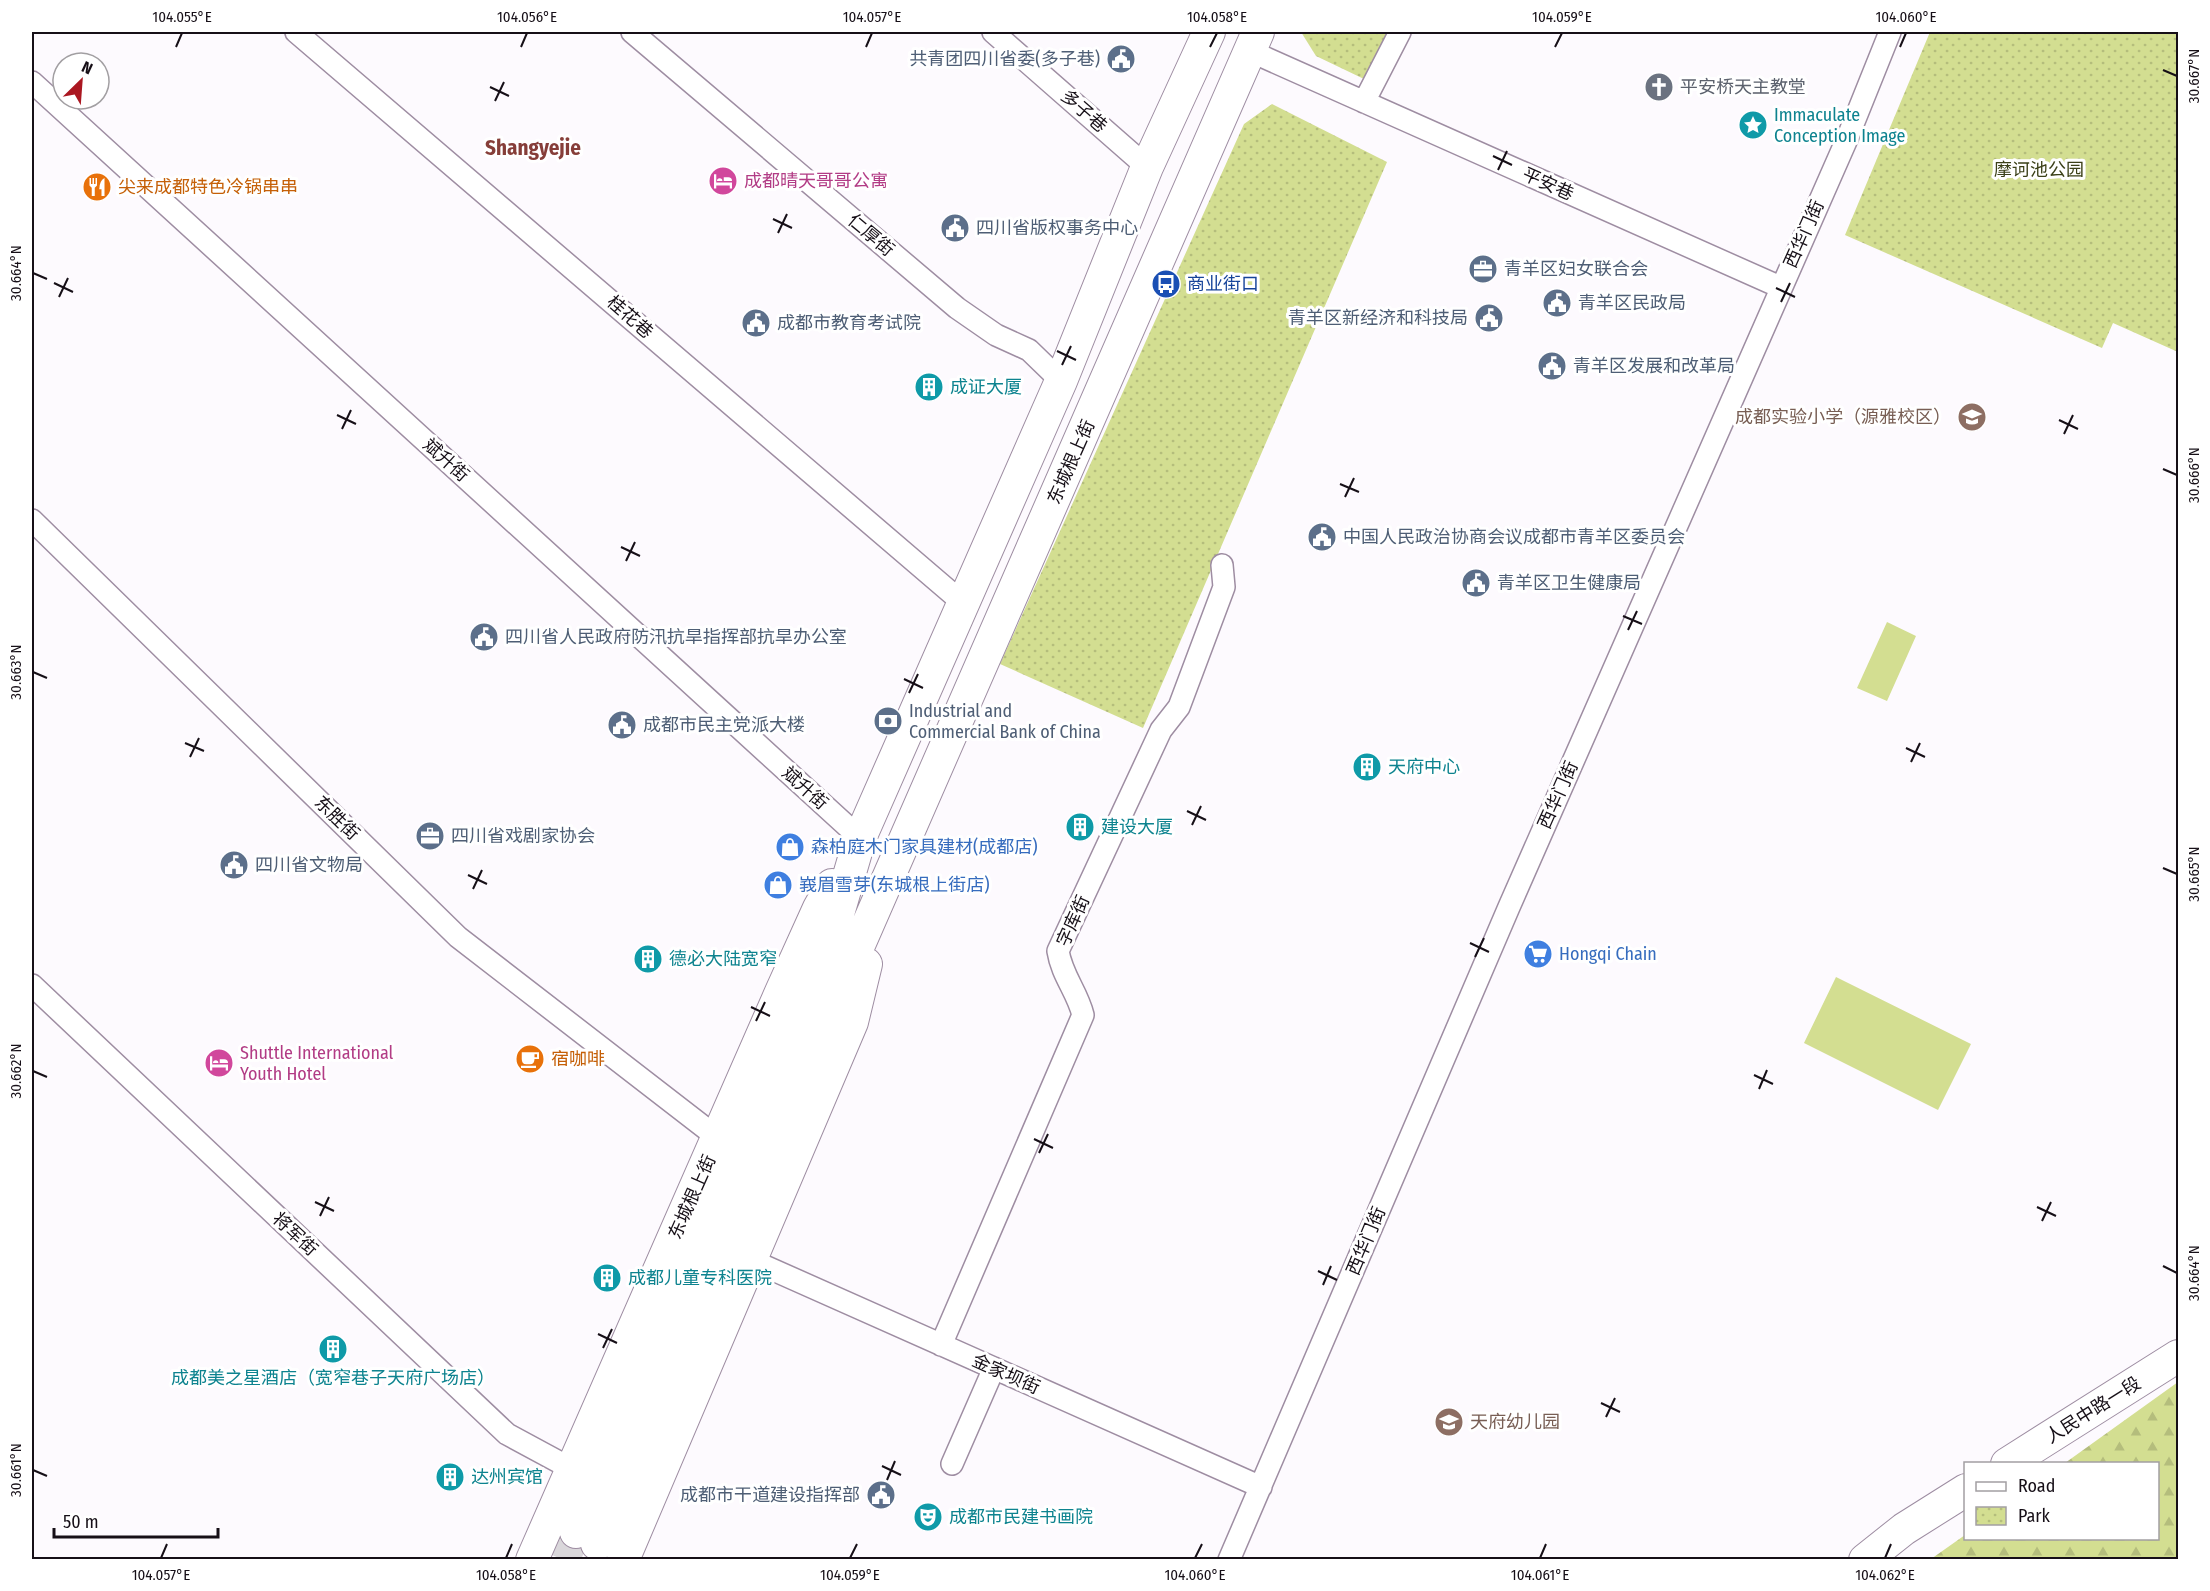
<svg xmlns="http://www.w3.org/2000/svg" width="2210" height="1591" font-family="'Fira Sans Condensed','Noto Sans SC',sans-serif">
<style>
.grass{fill:#d3de91}
.forest{fill:url(#forest-firs)}
.park{fill:url(#park-dots)}
.lines{fill:none;stroke-linecap:round;stroke-linejoin:round}
.primary-tunnel{stroke:#dad7db;stroke-width:32;stroke-dasharray:32 16;stroke-linecap:butt}
.minor-casing{stroke:#9e8da2;stroke-width:24}
.primary-casing{stroke:#9e8da2;stroke-width:34}
.minor{stroke:#fff;stroke-width:21}
.primary{stroke:#fff;stroke-width:32}
.ticks{fill:none;stroke:#160f17;stroke-width:2}
.labels{text-anchor:middle;dominant-baseline:central;stroke-width:6;stroke-linejoin:round;paint-order:stroke}
.service-label{font-size:18px;fill:#4e5e75;stroke:#fff;text-anchor:start}
.worship-label{font-size:18px;fill:#5b616d;stroke:#fff;text-anchor:start}
.street-label{font-size:18px;fill:#160f17;stroke:#fff}
.culture-label{font-size:18px;fill:#0d838f;stroke:#fff;text-anchor:start}
.park-label{font-size:18px;fill:#3b4018;stroke:#fff}
.hotel-label{font-size:18px;fill:#b23c85;stroke:#fff;text-anchor:start}
.food-label{font-size:18px;fill:#c56008;stroke:#fff;text-anchor:start}
.transit-label{font-size:18px;fill:#164399;stroke:#fff;text-anchor:start}
.education-label{font-size:18px;fill:#785e54;stroke:#fff;text-anchor:end}
.shop-label{font-size:18px;fill:#366cbe;stroke:#fff;text-anchor:start}
.quarter-label{font-size:21px;font-weight:bold;fill:#863e39;stroke:#fff}
.neatline{fill:none;stroke:#160f17;stroke-width:2}
.ticks-label{font-size:15px;text-anchor:middle;fill:#160f17}
</style>
<defs>
<pattern id="forest-firs" width="22" height="20" patternUnits="userSpaceOnUse" patternTransform="scale(1.5)"><rect width="22" height="20" fill="#d3de91"/><path d="M5 1l3.5 6h-7zM16 11l3.5 6h-7z" fill="#b4bd7c"/></pattern>
<pattern id="park-dots" width="8" height="8" patternUnits="userSpaceOnUse" patternTransform="scale(1.5)"><rect width="8" height="8" fill="#d3de91"/><path d="M2 2h.1M6 6h.1" fill="none" stroke="#b4bd7c" stroke-width="1.8" stroke-linecap="round"/></pattern>
</defs>
<rect width="100%" height="100%" fill="#fdfafe"/>
<path class="grass" d="M 1887,622 L 1916,636 L 1887,701 L 1857,688 Z
M 1836,977 L 1971,1044 L 1938,1110 L 1804,1043 Z"/>
<path class="forest" d="M 2178,1382 L 2178,1559 L 1931,1559 L 1965,1535 L 1966,1538 L 2158,1538 L 2158,1464 L 2065,1463 Z"/>
<path class="park" d="M 1301,32 L 1389,32 L 1364,79 L 1316,56 Z
M 1930,32 L 2178,32 L 2178,352 L 2113,323 L 2102,348 L 1845,235 Z
M 1272,104 L 1387,162 L 1143,728 L 1000,664 L 1244,124 Z"/>
<g class="lines">
<path class="primary-tunnel" d="M 563,1560 L 576,1532"/>
<g class="minor-casing">
<path id="minor" d="M 296,32 L 963,603
M 632,32 L 957,308 L 996,335 L 1029,350 L 1061,381
M 993,32 L 1147,167
M 1250,51 L 1780,287
M 32,82 L 860,838
M 1364,102 L 1400,32
M 32,520 L 458,937 L 718,1138
M 32,985 L 507,1434 L 570,1468
M 751,1260 L 1261,1487
M 941,1345 L 1083,1015 C 1077,991 1062,976 1058,951 L 1161,730 L 1179,707 L 1224,587 L 1222,565
M 952,1464 L 994,1368
M 1229,1560 L 1509,907 L 1847,139 L 1890,32"/>
</g>
<g class="primary-casing">
<path id="primary" d="M 2007,1464 L 2178,1356
M 576,1532 L 833,931 L 860,838 L 1061,381 L 1147,167 L 1209,32
M 597,1544 L 1258,32
M 532,1560 L 781,992 L 819,908 L 832,885
M 623,1560 L 852,1022 L 866,964
M 1865,1560 L 1904,1529 L 1966,1490"/>
</g>
<use href="#minor" class="minor"/>
<use href="#primary" class="primary"/>
</g>
<path class="ticks" d="M 176,47 L 182,33M 521,47 L 527,33M 866,47 L 872,33M 1210,47 L 1217,33M 1555,47 L 1562,33M 1900,47 L 1906,33M 2163,70 L 2177,76M 490,87 L 509,96M 495,101 L 504,82M 1493,156 L 1512,165M 1498,170 L 1507,151M 773,219 L 792,228M 778,233 L 787,214M 33,273 L 47,279M 54,283 L 73,292M 1776,288 L 1795,297M 59,297 L 68,278M 1781,302 L 1790,283M 1057,351 L 1076,360M 1062,365 L 1071,346M 337,415 L 356,424M 2059,420 L 2078,429M 342,429 L 351,410M 2064,434 L 2073,415M 2163,469 L 2177,475M 1340,484 L 1359,492M 1345,497 L 1354,478M 621,547 L 640,556M 626,561 L 635,542M 1623,616 L 1642,624M 1628,630 L 1637,611M 33,672 L 47,678M 904,679 L 923,688M 909,693 L 918,674M 185,743 L 204,751M 1906,748 L 1925,757M 190,757 L 199,738M 1911,762 L 1920,743M 1187,811 L 1206,820M 1192,825 L 1201,806M 2163,868 L 2177,874M 468,875 L 487,884M 473,889 L 482,870M 1470,943 L 1489,952M 1475,957 L 1484,938M 751,1007 L 770,1016M 756,1021 L 765,1002M 33,1071 L 47,1077M 1754,1075 L 1773,1084M 1759,1089 L 1767,1070M 1034,1139 L 1053,1148M 1039,1153 L 1048,1134M 315,1202 L 334,1211M 2037,1207 L 2056,1216M 320,1216 L 329,1197M 2042,1221 L 2051,1202M 2163,1266 L 2177,1273M 1318,1271 L 1337,1280M 1323,1285 L 1331,1266M 598,1334 L 617,1343M 603,1348 L 612,1329M 1601,1403 L 1620,1412M 1606,1417 L 1615,1398M 882,1466 L 901,1475M 33,1470 L 47,1476M 887,1480 L 895,1461M 161,1558 L 167,1544M 506,1558 L 512,1544M 850,1558 L 857,1544M 1195,1558 L 1202,1544M 1540,1558 L 1546,1544M 1885,1558 L 1891,1544"/>
<defs>
<g id="civic-disc" transform="scale(1.5)"><circle r="9.5" fill="#5c6f8a" stroke="#fff"/><path d="M-.6-6.5H3V-4.5H.6V-3L4-1V1h2V6H-6V1h2V-1L-.6-3ZM-1.2 2.5V6h2.4V2.5Z" fill="#fff"/></g>
<g id="church-disc" transform="scale(1.5)"><circle r="9.5" fill="#6b7280" stroke="#fff"/><path d="M-1.2-6h2.4v3.5h3.3v2.4h-3.3V6h-2.4V-.1h-3.3v-2.4h3.3Z" fill="#fff"/></g>
<g id="sight-disc" transform="scale(1.5)"><circle r="9.5" fill="#0f9aa8" stroke="#fff"/><path d="M0-6L1.8-2.2L6-1.7L2.9 1.2L3.7 5.4L0 3.3L-3.7 5.4L-2.9 1.2L-6-1.7L-1.8-2.2Z" fill="#fff"/></g>
<g id="hotel-disc" transform="scale(1.5)"><circle r="9.5" fill="#d1479c" stroke="#fff"/><path d="M-6-4.5h1.5V1H6V5H4.5V3h-9V5H-6ZM-4 0a1.8 1.8 0 1 1 3.6 0ZM.5 0V-2.5h3Q6-2.5 6 0Z" fill="#fff"/></g>
<g id="restaurant-disc" transform="scale(1.5)"><circle r="9.5" fill="#e8710a" stroke="#fff"/><path d="M-5-6h1v4h1v-4h1v4h1v-4h1v5L-1.5 .5V6h-2V.5L-5-1ZM5-6V6H3V1.5H1.5Q1.5-4 5-6Z" fill="#fff"/></g>
<g id="office-disc" transform="scale(1.5)"><circle r="9.5" fill="#5c6f8a" stroke="#fff"/><path d="M-6-3h4V-5.5h4V-3h4V5H-6ZM-1-4.5V-3h2v-1.5ZM-6 0V1H6V0Z" fill="#fff"/></g>
<g id="bus-disc" transform="scale(1.5)"><circle r="9.5" fill="#1a4fb4" stroke="#fff"/><path d="M-5-6H5V4H4V6H2V4H-2V6H-4V4H-5ZM-3.5-4V0h7V-4ZM-3.5 1.2v1.5H-2V1.2ZM2 1.2v1.5H3.5V1.2Z" fill="#fff"/></g>
<g id="building-disc" transform="scale(1.5)"><circle r="9.5" fill="#0f9aa8" stroke="#fff"/><path d="M-4-6H4V6H1V3H-1V6H-4ZM-2.5-4.3h1.7v1.8h-1.7ZM.8-4.3h1.7v1.8H.8ZM-2.5-1h1.7V.8h-1.7ZM.8-1h1.7V.8H.8Z" fill="#fff"/></g>
<g id="school-disc" transform="scale(1.5)"><circle r="9.5" fill="#8d6e63" stroke="#fff"/><path d="M0-5L7-2L0 1L-7-2ZM-4 1L0 2.5L4 1V4Q0 6-4 4Z" fill="#fff"/></g>
<g id="bank-disc" transform="scale(1.5)"><circle r="9.5" fill="#5c6f8a" stroke="#fff"/><path d="M-6-4H6V4H-6ZM0-2.3a2.3 2.3 0 1 0 0 4.6a2.3 2.3 0 1 0 0-4.6Z" fill="#fff"/></g>
<g id="shop-disc" transform="scale(1.5)"><circle r="9.5" fill="#3f7fe0" stroke="#fff"/><path d="M-5-2.5h2.3a2.7 3.5 0 0 1 5.4 0H5L5.5 6h-11ZM-1.5-2.5h3a1.5 2.3 0 0 0-3 0Z" fill="#fff"/></g>
<g id="supermarket-disc" transform="scale(1.5)"><circle r="9.5" fill="#3f7fe0" stroke="#fff"/><path d="M-6-5.5h2.5l.6 2H6L4.5 2H-2.5L-4.4-4H-6ZM-1.5 3.2a1.3 1.3 0 1 0 .1 0ZM3 3.2a1.3 1.3 0 1 0 .1 0Z" fill="#fff"/></g>
<g id="cafe-disc" transform="scale(1.5)"><circle r="9.5" fill="#e8710a" stroke="#fff"/><path d="M-5.5-4.5H6V0H3Q3 3.5 0 3.5H-2.5Q-5.5 3.5-5.5 0ZM3-3.2v2h1.7v-2ZM-6 4.5H4V6H-6Z" fill="#fff"/></g>
<g id="theatre-disc" transform="scale(1.5)"><circle r="9.5" fill="#0f9aa8" stroke="#fff"/><path d="M-5-5.5Q0-4 5-5.5V0Q5 5 0 6Q-5 5-5 0ZM-3.3-2.5H-1v1.5H-3.3ZM1-2.5H3.3v1.5H1ZM-2.8 1Q0 5.5 2.8 1Z" fill="#fff"/></g>
</defs>
<g fill-rule="evenodd">
<use href="#civic-disc" x="1121" y="59"/>
<use href="#church-disc" x="1659" y="87"/>
<use href="#sight-disc" x="1753" y="125"/>
<use href="#hotel-disc" x="723" y="181"/>
<use href="#restaurant-disc" x="97" y="187"/>
<use href="#civic-disc" x="955" y="228"/>
<use href="#office-disc" x="1483" y="269"/>
<use href="#bus-disc" x="1166" y="284"/>
<use href="#civic-disc" x="1557" y="303"/>
<use href="#civic-disc" x="1489" y="318"/>
<use href="#civic-disc" x="756" y="323"/>
<use href="#civic-disc" x="1552" y="366"/>
<use href="#building-disc" x="929" y="387"/>
<use href="#school-disc" x="1972" y="417"/>
<use href="#civic-disc" x="1322" y="537"/>
<use href="#civic-disc" x="1476" y="583"/>
<use href="#civic-disc" x="484" y="637"/>
<use href="#bank-disc" x="888" y="721"/>
<use href="#civic-disc" x="622" y="725"/>
<use href="#building-disc" x="1367" y="767"/>
<use href="#building-disc" x="1080" y="827"/>
<use href="#office-disc" x="430" y="836"/>
<use href="#shop-disc" x="790" y="847"/>
<use href="#civic-disc" x="234" y="865"/>
<use href="#shop-disc" x="778" y="885"/>
<use href="#supermarket-disc" x="1538" y="954"/>
<use href="#building-disc" x="648" y="959"/>
<use href="#cafe-disc" x="530" y="1059"/>
<use href="#hotel-disc" x="219" y="1063"/>
<use href="#building-disc" x="607" y="1278"/>
<use href="#building-disc" x="333" y="1349"/>
<use href="#school-disc" x="1449" y="1422"/>
<use href="#building-disc" x="450" y="1477"/>
<use href="#civic-disc" x="881" y="1495"/>
<use href="#theatre-disc" x="928" y="1517"/>
</g>
<g class="labels">
<g class="service-label">
<text x="1100" y="59" text-anchor="end">共青团四川省委(多子巷)</text>
<text x="976" y="228">四川省版权事务中心</text>
<text x="1504" y="269">青羊区妇女联合会</text>
<text x="1578" y="303">青羊区民政局</text>
<text x="1468" y="318" text-anchor="end">青羊区新经济和科技局</text>
<text x="777" y="323">成都市教育考试院</text>
<text x="1573" y="366">青羊区发展和改革局</text>
<text x="1343" y="537">中国人民政治协商会议成都市青羊区委员会</text>
<text x="1497" y="583">青羊区卫生健康局</text>
<text x="505" y="637">四川省人民政府防汛抗旱指挥部抗旱办公室</text>
<text x="909" y="711">Industrial and<tspan x="909" dy="21">Commercial Bank of China</tspan></text>
<text x="643" y="725">成都市民主党派大楼</text>
<text x="451" y="836">四川省戏剧家协会</text>
<text x="255" y="865">四川省文物局</text>
<text x="860" y="1495" text-anchor="end">成都市干道建设指挥部</text>
</g>
<g class="worship-label">
<text x="1680" y="87">平安桥天主教堂</text>
</g>
<g class="street-label">
<text transform="translate(1084 111) rotate(41)">多子巷</text>
<text transform="translate(1548 184) rotate(24)">平安巷</text>
<text transform="translate(1804 234) rotate(-66)">西华门街</text>
<text transform="translate(871 235) rotate(40)">仁厚街</text>
<text transform="translate(630 317) rotate(41)">桂花巷</text>
<text transform="translate(446 460) rotate(42)">斌升街</text>
<text transform="translate(1071 462) rotate(-66)">东城根上街</text>
<text transform="translate(805 788) rotate(42)">斌升街</text>
<text transform="translate(1558 795) rotate(-66)">西华门街</text>
<text transform="translate(337 818) rotate(44)">东胜街</text>
<text transform="translate(1073 921) rotate(-66)">字库街</text>
<text transform="translate(692 1197) rotate(-66)">东城根上街</text>
<text transform="translate(295 1234) rotate(43)">将军街</text>
<text transform="translate(1366 1241) rotate(-67)">西华门街</text>
<text transform="translate(1006 1374) rotate(24)">金家坝街</text>
<text transform="translate(2093 1410) rotate(-32)">人民中路一段</text>
</g>
<g class="culture-label">
<text x="1774" y="115">Immaculate<tspan x="1774" dy="21">Conception Image</tspan></text>
<text x="950" y="387">成证大厦</text>
<text x="1388" y="767">天府中心</text>
<text x="1101" y="827">建设大厦</text>
<text x="669" y="959">德必大陆宽窄</text>
<text x="628" y="1278">成都儿童专科医院</text>
<text x="333" y="1378" text-anchor="middle">成都美之星酒店（宽窄巷子天府广场店）</text>
<text x="471" y="1477">达州宾馆</text>
<text x="949" y="1517">成都市民建书画院</text>
</g>
<g class="park-label">
<text x="2039" y="170">摩诃池公园</text>
</g>
<g class="hotel-label">
<text x="744" y="181">成都晴天哥哥公寓</text>
<text x="240" y="1053">Shuttle International<tspan x="240" dy="21">Youth Hotel</tspan></text>
</g>
<g class="food-label">
<text x="118" y="187">尖来成都特色冷锅串串</text>
<text x="551" y="1059">宿咖啡</text>
</g>
<g class="transit-label">
<text x="1187" y="284">商业街口</text>
</g>
<g class="education-label">
<text x="1951" y="417">成都实验小学（源雅校区）</text>
<text x="1470" y="1422" text-anchor="start">天府幼儿园</text>
</g>
<g class="shop-label">
<text x="811" y="847">森柏庭木门家具建材(成都店)</text>
<text x="799" y="885">峩眉雪芽(东城根上街店)</text>
<text x="1559" y="954">Hongqi Chain</text>
</g>
<g class="quarter-label">
<text x="533" y="148">Shangyejie</text>
</g>
</g>
<rect width="2210" height="1591" fill="none" stroke="#ffffff" stroke-width="66"/>
<rect x="1964" y="1462" width="195" height="78" fill="#ffffff" stroke="#a29fa2" stroke-width="1.5"/>
<rect x="1976" y="1482" width="30" height="9" fill="#ffffff" stroke="#a29fa2" stroke-width="1.5"/>
<text x="2018" y="1492" font-size="18" fill="#160f17">Road</text>
<rect x="1976" y="1507" width="30" height="18" fill="url(#park-dots)" stroke="#a29fa2" stroke-width="1.5"/>
<text x="2018" y="1522" font-size="18" fill="#160f17">Park</text>
<g transform="translate(81 81) rotate(25)"><circle r="28" fill="#ffffff" stroke="#a29fa2" stroke-width="1.5"/>
<path d="M0-4.5L10 22L0 15L-10 22Z" fill="#ab1721"/>
<text y="-9" font-size="16" font-weight="bold" text-anchor="middle" fill="#160f17">N</text>
</g>
<path d="M54 1528v9h164v-9" fill="none" stroke="#160f17" stroke-width="3"/>
<text x="63" y="1528" font-size="18" fill="#160f17" stroke="#ffffff" stroke-width="4.5" paint-order="stroke">50 m</text>
<rect x="33" y="33" width="2144" height="1525" class="neatline"/>
<g class="ticks-label">
<text x="182" y="22">104.055°E</text>
<text x="527" y="22">104.056°E</text>
<text x="872" y="22">104.057°E</text>
<text x="1217" y="22">104.058°E</text>
<text x="1562" y="22">104.059°E</text>
<text x="1906" y="22">104.060°E</text>
<text transform="translate(2194 76) rotate(-90)" y="5">30.667°N</text>
<text transform="translate(16 273) rotate(-90)" y="5">30.664°N</text>
<text transform="translate(2194 475) rotate(-90)" y="5">30.666°N</text>
<text transform="translate(16 672) rotate(-90)" y="5">30.663°N</text>
<text transform="translate(2194 874) rotate(-90)" y="5">30.665°N</text>
<text transform="translate(16 1071) rotate(-90)" y="5">30.662°N</text>
<text transform="translate(2194 1273) rotate(-90)" y="5">30.664°N</text>
<text transform="translate(16 1470) rotate(-90)" y="5">30.661°N</text>
<text x="161" y="1580">104.057°E</text>
<text x="506" y="1580">104.058°E</text>
<text x="850" y="1580">104.059°E</text>
<text x="1195" y="1580">104.060°E</text>
<text x="1540" y="1580">104.061°E</text>
<text x="1885" y="1580">104.062°E</text>
</g>
</svg>
